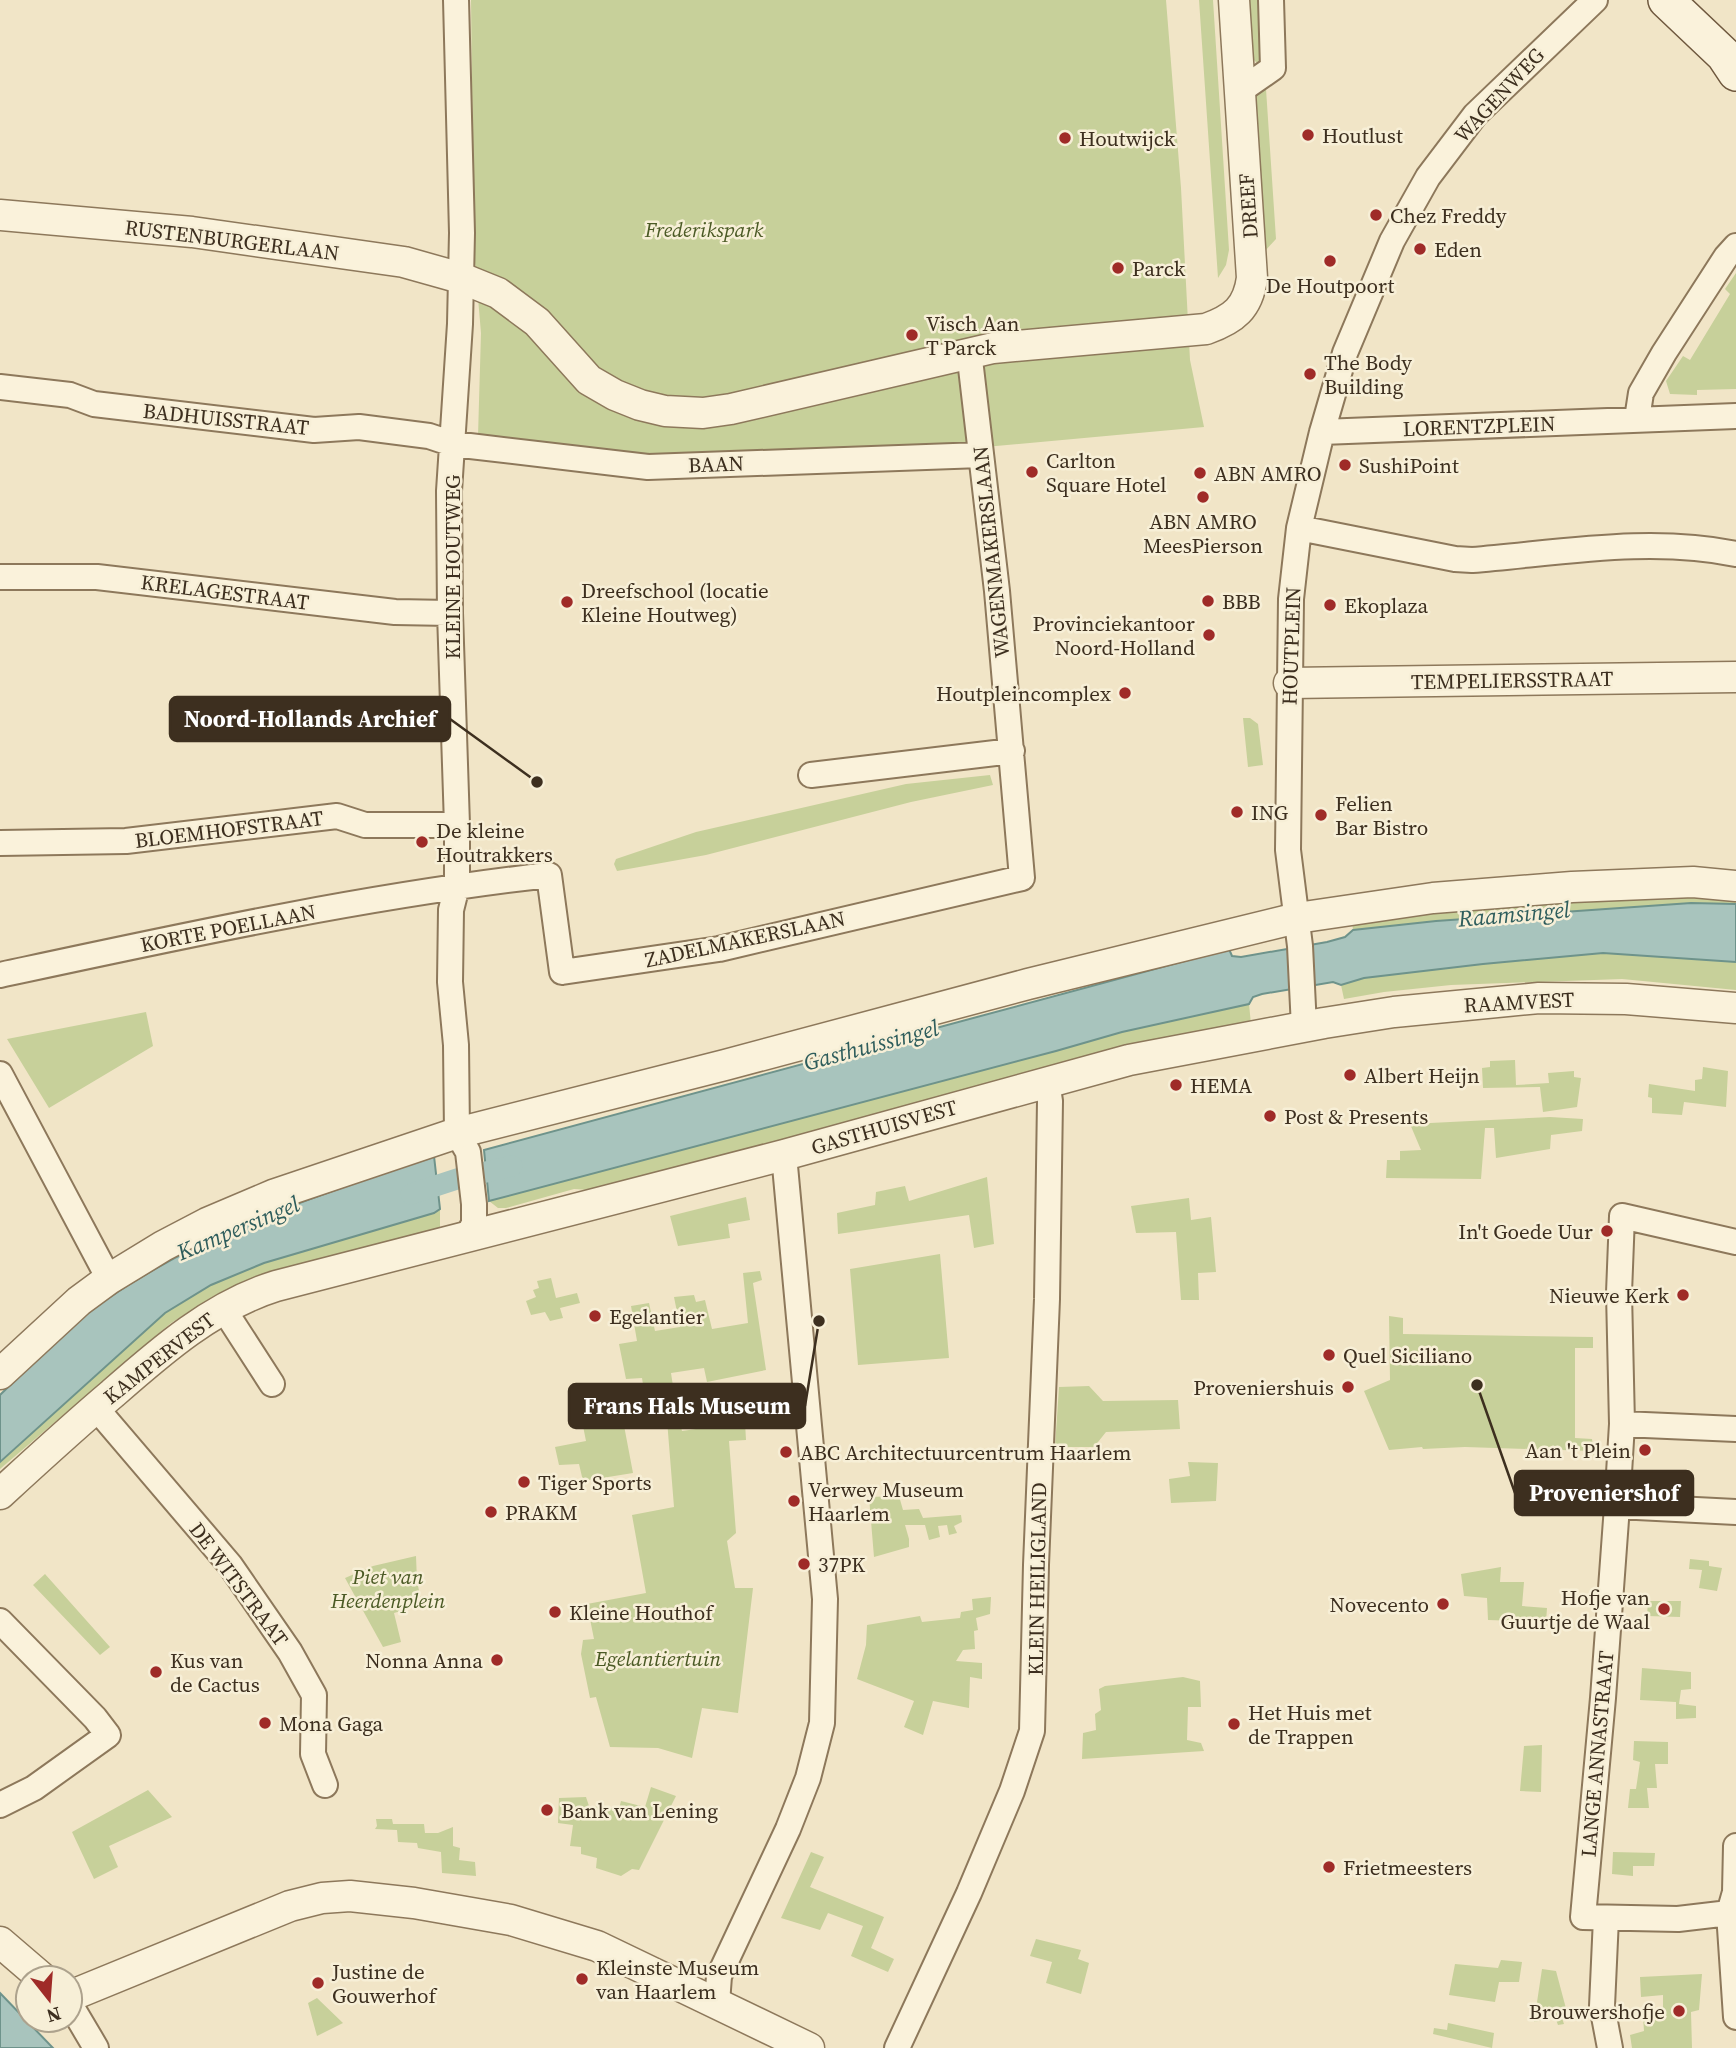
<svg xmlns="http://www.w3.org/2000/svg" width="1736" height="2048" font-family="'Source Serif 4',serif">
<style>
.green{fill:#c7d09a}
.water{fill:#a8c4bd;stroke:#6e938b;stroke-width:2}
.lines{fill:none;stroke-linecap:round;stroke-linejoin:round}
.canal{stroke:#a8c4bd;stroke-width:21}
.minor-casing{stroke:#8d785b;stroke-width:28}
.tertiary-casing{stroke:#8d785b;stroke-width:33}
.secondary-casing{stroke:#6f583e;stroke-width:38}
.minor{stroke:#faf2db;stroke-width:24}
.tertiary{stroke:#faf2db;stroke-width:30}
.secondary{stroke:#faf2db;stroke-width:35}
.poi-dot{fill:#9f2b28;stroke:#f7efd7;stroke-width:2.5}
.labels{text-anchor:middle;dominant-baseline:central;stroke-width:5;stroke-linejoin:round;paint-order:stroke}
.street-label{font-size:21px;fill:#3d2f1f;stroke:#f7efd7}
.poi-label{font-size:21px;fill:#3d2f1f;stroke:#f7efd7;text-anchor:start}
.park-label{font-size:21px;font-style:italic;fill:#4b5a25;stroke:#f7efd7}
.water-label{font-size:23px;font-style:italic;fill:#2e5d5c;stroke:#f7efd7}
.leader{fill:none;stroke:#3d2f1f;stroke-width:2.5}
.callout-dot{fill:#3d2f1f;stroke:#f7efd7;stroke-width:2.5}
.callout{fill:#3d2f1f;stroke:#3d2f1f;stroke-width:2.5}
.callout-label{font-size:23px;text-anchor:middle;font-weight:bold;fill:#fff}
</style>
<rect width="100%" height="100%" fill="#f1e5c7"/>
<path class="green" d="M 471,0 L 1166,0 L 1181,188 L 1190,360 L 1204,427 L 963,449 L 639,461 L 478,436 L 481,333 L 474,251 Z
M 1199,0 L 1213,0 L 1229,250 L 1226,265 L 1218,278 Z
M 1244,0 L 1266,0 L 1265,56 L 1257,63 L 1250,56 Z
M 1265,87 L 1266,89 L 1276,239 L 1265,251 L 1254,96 Z
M 1736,273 L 1736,389 L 1697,390 L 1697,395 L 1670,394 L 1666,381 L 1683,356 L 1690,360 L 1730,294 L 1725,289 Z
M 1243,718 L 1250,718 L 1258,724 L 1263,765 L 1248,767 Z
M 990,775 L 993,785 L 911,802 L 706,855 L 617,871 L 614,864 L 616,859 L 696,832 L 906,784 Z
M 1692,893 L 1736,898 L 1736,904 L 1691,903 L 1437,921 L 1353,930 L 1352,921 L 1429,908 Z
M 1603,953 L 1736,962 L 1736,990 L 1622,979 L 1451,985 L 1384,992 L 1344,999 L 1341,985 L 1364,978 L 1483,964 Z
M 1249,1004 L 1251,1024 L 991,1086 L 591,1190 L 574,1189 L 506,1208 L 498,1208 L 489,1201 L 1056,1051 L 1122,1032 Z
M 146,1012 L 153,1046 L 49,1108 L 7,1039 Z
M 1515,1060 L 1516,1085 L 1549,1083 L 1548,1073 L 1574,1071 L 1574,1077 L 1581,1078 L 1577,1107 L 1543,1112 L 1540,1087 L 1483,1088 L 1482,1068 L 1490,1067 L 1490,1061 Z
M 1703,1067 L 1728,1071 L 1726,1107 L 1684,1102 L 1682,1115 L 1652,1113 L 1652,1098 L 1648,1097 L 1649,1084 L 1695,1091 L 1695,1080 L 1702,1079 Z
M 1550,1117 L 1583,1119 L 1582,1131 L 1551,1135 L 1550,1149 L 1496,1158 L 1494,1128 L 1485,1128 L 1481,1179 L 1386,1178 L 1387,1160 L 1400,1160 L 1400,1151 L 1421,1150 L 1410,1124 Z
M 987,1177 L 994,1244 L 974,1248 L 969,1215 L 838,1234 L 837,1213 L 875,1205 L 876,1192 L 905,1186 L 909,1201 Z
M 746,1197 L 750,1220 L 728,1224 L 730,1238 L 678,1246 L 670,1216 Z
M 1189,1198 L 1191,1220 L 1211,1217 L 1216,1272 L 1198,1273 L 1199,1300 L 1181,1300 L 1176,1232 L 1136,1233 L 1131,1206 Z
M 440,1209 L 440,1228 L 266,1274 L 214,1296 L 171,1323 L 0,1469 L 0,1462 L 165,1313 L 211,1285 L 264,1263 L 434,1213 Z
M 940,1254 L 949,1358 L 858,1365 L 850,1269 Z
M 760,1271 L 762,1280 L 753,1283 L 766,1370 L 707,1382 L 704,1368 L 671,1373 L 673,1386 L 644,1391 L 642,1378 L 626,1379 L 619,1344 L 637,1341 L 631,1306 L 649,1303 L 655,1331 L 680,1327 L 674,1297 L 694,1295 L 696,1302 L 705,1300 L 712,1329 L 748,1323 L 743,1273 Z
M 551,1278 L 556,1298 L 577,1293 L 580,1303 L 560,1308 L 563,1318 L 550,1321 L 545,1312 L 531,1315 L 526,1301 L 536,1297 L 533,1290 L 539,1288 L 537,1281 Z
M 1389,1316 L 1403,1318 L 1403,1334 L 1593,1337 L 1593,1348 L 1575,1348 L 1575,1438 L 1592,1439 L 1594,1456 L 1591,1451 L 1465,1447 L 1423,1449 L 1422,1447 L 1389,1450 L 1364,1391 L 1390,1380 Z
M 1089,1386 L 1103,1401 L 1178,1400 L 1180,1429 L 1106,1432 L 1094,1447 L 1055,1447 L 1059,1387 Z
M 622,1415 L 633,1473 L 583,1481 L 579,1464 L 559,1465 L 555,1447 L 586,1441 L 582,1421 Z
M 667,1420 L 679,1420 L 682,1431 L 745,1422 L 746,1440 L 729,1441 L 736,1533 L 727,1541 L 735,1588 L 753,1588 L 738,1713 L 702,1708 L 692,1758 L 658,1748 L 610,1747 L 596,1697 L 590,1698 L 581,1654 L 583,1640 L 594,1639 L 587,1604 L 646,1593 L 632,1515 L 674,1507 Z
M 1188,1462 L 1218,1463 L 1216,1501 L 1171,1503 L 1169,1479 L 1190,1476 Z
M 899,1496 L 903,1510 L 919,1509 L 923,1518 L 961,1515 L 962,1522 L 954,1526 L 957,1533 L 949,1535 L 947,1525 L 938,1526 L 940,1537 L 929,1540 L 925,1525 L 905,1525 L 909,1539 L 909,1547 L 874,1557 L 869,1497 Z
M 416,1556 L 417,1581 L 422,1605 L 394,1613 L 401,1642 L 383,1647 L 345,1578 L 373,1566 Z
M 1690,1559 L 1709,1561 L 1709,1566 L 1722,1568 L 1717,1591 L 1699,1588 L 1702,1570 L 1689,1569 Z
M 1501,1567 L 1500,1582 L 1524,1582 L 1522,1606 L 1547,1608 L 1546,1622 L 1488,1620 L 1487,1598 L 1464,1596 L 1461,1574 Z
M 45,1574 L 110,1647 L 100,1655 L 33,1585 Z
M 991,1597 L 990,1614 L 976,1618 L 978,1630 L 974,1631 L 975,1649 L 963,1650 L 956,1661 L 982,1663 L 982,1679 L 970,1677 L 969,1708 L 933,1701 L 923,1735 L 904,1727 L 914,1701 L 857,1679 L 866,1645 L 867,1625 L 920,1616 L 922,1622 L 960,1618 L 961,1612 L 973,1610 L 972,1599 Z
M 1648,1601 L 1681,1601 L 1680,1617 L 1647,1616 Z
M 1642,1668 L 1691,1672 L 1691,1689 L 1681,1690 L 1679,1704 L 1696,1706 L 1696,1718 L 1676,1719 L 1676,1702 L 1640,1700 Z
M 1183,1677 L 1200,1681 L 1201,1707 L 1188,1707 L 1187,1740 L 1201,1743 L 1204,1751 L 1082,1759 L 1083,1733 L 1096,1730 L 1095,1714 L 1101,1710 L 1099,1689 L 1105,1686 Z
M 1634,1741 L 1668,1742 L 1668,1764 L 1655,1764 L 1657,1788 L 1647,1788 L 1649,1808 L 1628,1808 L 1630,1789 L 1636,1789 L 1640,1762 L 1633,1760 Z
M 1542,1745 L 1541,1792 L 1520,1791 L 1524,1746 Z
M 651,1787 L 676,1796 L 639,1870 L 632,1869 L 621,1876 L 596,1868 L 597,1858 L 581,1854 L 581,1847 L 570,1846 L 573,1825 L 558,1823 L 559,1798 L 586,1797 L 589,1806 L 619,1809 L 621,1801 L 645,1807 Z
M 148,1790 L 172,1817 L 109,1846 L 118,1867 L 94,1879 L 72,1832 Z
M 376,1819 L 392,1819 L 393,1824 L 424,1824 L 425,1833 L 438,1833 L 453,1827 L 453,1846 L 460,1848 L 459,1860 L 475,1862 L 476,1876 L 442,1873 L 441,1852 L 418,1848 L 417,1843 L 398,1842 L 397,1830 L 375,1829 L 377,1826 Z
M 811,1852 L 824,1857 L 810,1887 L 884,1917 L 871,1948 L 894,1959 L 888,1972 L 851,1956 L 863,1926 L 828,1913 L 820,1930 L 781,1918 Z
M 1613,1852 L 1655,1853 L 1654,1866 L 1633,1866 L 1633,1876 L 1612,1874 Z
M 1036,1939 L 1081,1950 L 1078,1959 L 1089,1963 L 1081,1994 L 1046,1983 L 1052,1962 L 1030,1956 Z
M 1501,1960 L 1522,1962 L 1519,1982 L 1499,1982 L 1495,2002 L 1449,1995 L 1455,1964 L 1498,1968 Z
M 1542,1969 L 1556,1971 L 1568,2016 L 1562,2018 L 1564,2024 L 1558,2025 L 1555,2017 L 1534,2022 Z
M 1702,1974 L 1699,2010 L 1691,2012 L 1692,2048 L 1632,2048 L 1630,2035 L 1644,2031 L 1643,2016 L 1663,2013 L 1663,1995 L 1641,1997 L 1640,1977 Z
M 317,1998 L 343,2023 L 317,2036 L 308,2003 Z
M 1448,2023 L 1494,2033 L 1492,2048 L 1433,2034 L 1434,2028 L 1447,2030 Z"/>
<path class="water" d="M 1691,903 L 1736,904 L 1736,962 L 1603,953 L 1483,964 L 1364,978 L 1341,985 L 1333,982 L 1262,994 L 1253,997 L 1249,1004 L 1122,1032 L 1056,1051 L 489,1201 L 484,1150 L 1229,949 L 1232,956 L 1241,957 L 1327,942 L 1345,937 L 1353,930 L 1436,921 Z
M 434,1156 L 440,1209 L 434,1213 L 264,1263 L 211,1285 L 165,1313 L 0,1462 L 0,1395 C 34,1362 68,1326 107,1299 C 207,1230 320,1195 434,1156 Z
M 0,1993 L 53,2048 L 0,2048 Z"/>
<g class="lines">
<path class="canal" d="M 411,1194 L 460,1178 L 512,1166"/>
<g class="minor-casing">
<path id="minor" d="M 456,0 L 462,233 L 460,324 L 449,491 L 450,613 L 457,825 L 457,886 L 451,910 L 450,982 L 456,1045 L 457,1133 L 468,1152 L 474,1204 L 474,1223 L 467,1238
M 1240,91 L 1273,68 L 1271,0
M 0,387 L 70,395 L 94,404 L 314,430 L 359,427 L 429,436 L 453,444 L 648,467 L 981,455
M 1637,419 L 1641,393 L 1664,353 L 1726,257 L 1736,246
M 1322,432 L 1736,416
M 1299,528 L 1455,559 L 1472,560 C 1559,553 1650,536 1736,554
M 0,577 L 97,577 L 395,612 L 450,613
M 811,775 L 1012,751
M 0,843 L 126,841 L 337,816 L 365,825 L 457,825
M 0,975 C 182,936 364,896 549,875 L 562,972 L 719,949 L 1022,878 L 997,591 L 971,368 L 967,354
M 1304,1027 L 1300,946 L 1288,850 L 1291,599 L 1299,528 L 1322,432 L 1345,353 L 1392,241 L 1428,177 L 1475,115 L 1595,0
M 0,1074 L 109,1279
M 225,1307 L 232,1322 L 272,1384
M 96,1408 L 230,1565 L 290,1652 L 314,1695 L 313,1754 L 325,1785
M 1622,1424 L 1736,1429
M 1617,1506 L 1736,1512
M 0,1621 L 95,1718 L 108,1735 L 34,1788 L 0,1805
M 1736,1846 L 1735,1892 L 1729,1913 L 1736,2017
M 1729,1913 L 1678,1919 L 1583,1917 L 1603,1698 L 1617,1506 L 1622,1424 L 1619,1293 L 1622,1216 L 1736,1242
M 1606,1918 L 1602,2006 L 1610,2048
M 717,2003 L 719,1976 L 788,1829 L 808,1778 L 822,1723 L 825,1599 L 784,1155
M 70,2004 L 96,2048
M 897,2048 L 969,1893 L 1012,1791 L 1032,1731 L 1036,1565 L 1047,1299 L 1050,1101 L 1047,1082"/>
</g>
<g class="tertiary-casing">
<path id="tertiary" d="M 0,215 L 192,232 L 404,262 L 461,278 L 498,293 L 537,322 L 589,380 L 615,395 L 640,405 L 665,411 L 703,413 L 731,409 L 993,348 L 1206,329 C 1234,319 1248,308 1252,278 L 1234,0
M 1289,683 L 1736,677
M 0,1374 L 79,1301 L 109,1279 L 163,1246 L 207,1223 L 273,1195 L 457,1133 L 725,1065 L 1028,984 L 1297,918 L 1433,898 L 1572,887 L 1693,882 L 1736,886
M 0,1494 C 37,1460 74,1426 112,1394 C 161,1351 212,1306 276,1286 L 784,1155 L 1129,1060 L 1324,1023 L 1394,1012 L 1539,998 L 1626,999 L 1736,1008
M 0,1942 L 42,1978
M 70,1996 L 290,1906 L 322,1898 L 350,1896 L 414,1903 L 511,1920 L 597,1946 L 809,2048"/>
</g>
<g class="secondary-casing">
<path id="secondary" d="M 1666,0 L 1724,55 L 1736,73"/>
</g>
<use href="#minor" class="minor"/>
<use href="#tertiary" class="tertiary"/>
<use href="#secondary" class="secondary"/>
</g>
<g class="poi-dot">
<circle cx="1308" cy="135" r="7"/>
<circle cx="1065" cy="138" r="7"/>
<circle cx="1376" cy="215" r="7"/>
<circle cx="1420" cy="249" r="7"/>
<circle cx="1330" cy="261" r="7"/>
<circle cx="1118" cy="268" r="7"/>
<circle cx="912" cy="335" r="7"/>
<circle cx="1310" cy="374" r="7"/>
<circle cx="1345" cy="465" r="7"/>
<circle cx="1032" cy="472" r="7"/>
<circle cx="1200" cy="473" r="7"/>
<circle cx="1203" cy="497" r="7"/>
<circle cx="1208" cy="601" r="7"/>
<circle cx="567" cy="602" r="7"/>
<circle cx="1330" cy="605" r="7"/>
<circle cx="1209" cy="635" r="7"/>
<circle cx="1125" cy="693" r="7"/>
<circle cx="1237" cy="812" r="7"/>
<circle cx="1321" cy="815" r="7"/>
<circle cx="422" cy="842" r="7"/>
<circle cx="1350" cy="1075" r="7"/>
<circle cx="1176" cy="1085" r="7"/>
<circle cx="1270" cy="1116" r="7"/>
<circle cx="1607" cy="1231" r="7"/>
<circle cx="1683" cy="1295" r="7"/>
<circle cx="595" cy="1316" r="7"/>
<circle cx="1329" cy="1355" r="7"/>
<circle cx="1348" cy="1387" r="7"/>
<circle cx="1645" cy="1450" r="7"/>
<circle cx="786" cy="1452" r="7"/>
<circle cx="524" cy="1482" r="7"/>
<circle cx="794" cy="1501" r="7"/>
<circle cx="491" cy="1512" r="7"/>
<circle cx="804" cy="1564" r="7"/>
<circle cx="1443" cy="1604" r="7"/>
<circle cx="1664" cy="1609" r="7"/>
<circle cx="555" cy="1612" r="7"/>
<circle cx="497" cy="1660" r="7"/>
<circle cx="156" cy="1672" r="7"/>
<circle cx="265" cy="1723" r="7"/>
<circle cx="1234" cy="1724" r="7"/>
<circle cx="547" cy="1810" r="7"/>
<circle cx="1329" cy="1867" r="7"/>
<circle cx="582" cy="1979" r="7"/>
<circle cx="318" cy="1983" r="7"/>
<circle cx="1679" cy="2011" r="7"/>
</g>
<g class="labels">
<g class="street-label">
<text transform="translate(1499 95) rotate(-47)">WAGENWEG</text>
<text transform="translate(1248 206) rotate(-94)">DREEF</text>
<text transform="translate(232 240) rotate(7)">RUSTENBURGERLAAN</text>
<text transform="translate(226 419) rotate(6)">BADHUISSTRAAT</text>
<text transform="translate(1479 426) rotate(-2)">LORENTZPLEIN</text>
<text transform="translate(716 464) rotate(-2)">BAAN</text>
<text transform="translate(991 552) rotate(-96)">WAGENMAKERSLAAN</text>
<text transform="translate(452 567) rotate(-90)">KLEINE HOUTWEG</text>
<text transform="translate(225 592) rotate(7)">KRELAGESTRAAT</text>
<text transform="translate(1291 646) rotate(-88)">HOUTPLEIN</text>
<text transform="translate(1512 680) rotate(-1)">TEMPELIERSSTRAAT</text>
<text transform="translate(229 829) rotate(-7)">BLOEMHOFSTRAAT</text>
<text transform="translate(228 928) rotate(-11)">KORTE POELLAAN</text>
<text transform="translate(745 939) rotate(-12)">ZADELMAKERSLAAN</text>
<text transform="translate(1519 1002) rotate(-3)">RAAMVEST</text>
<text transform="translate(884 1127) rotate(-16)">GASTHUISVEST</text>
<text transform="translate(159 1358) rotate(-38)">KAMPERVEST</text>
<text transform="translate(1037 1579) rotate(-89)">KLEIN HEILIGLAND</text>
<text transform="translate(239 1584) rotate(53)">DE WITSTRAAT</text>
<text transform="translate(1597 1754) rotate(-85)">LANGE ANNASTRAAT</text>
</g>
<g class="poi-label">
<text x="1322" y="135">Houtlust</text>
<text x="1079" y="138">Houtwijck</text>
<text x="1390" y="215">Chez Freddy</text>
<text x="1434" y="249">Eden</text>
<text x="1132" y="268">Parck</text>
<text x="1330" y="285" text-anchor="middle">De Houtpoort</text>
<text x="926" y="323">Visch Aan<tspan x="926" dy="24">T Parck</tspan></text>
<text x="1324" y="362">The Body<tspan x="1324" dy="24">Building</tspan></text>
<text x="1046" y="460">Carlton<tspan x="1046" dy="24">Square Hotel</tspan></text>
<text x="1359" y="465">SushiPoint</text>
<text x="1214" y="473">ABN AMRO</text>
<text x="1203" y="521" text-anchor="middle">ABN AMRO<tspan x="1203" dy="24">MeesPierson</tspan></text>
<text x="581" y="590">Dreefschool (locatie<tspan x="581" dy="24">Kleine Houtweg)</tspan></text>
<text x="1222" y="601">BBB</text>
<text x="1344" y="605">Ekoplaza</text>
<text x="1195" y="623" text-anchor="end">Provinciekantoor<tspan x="1195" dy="24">Noord-Holland</tspan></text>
<text x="1111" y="693" text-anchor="end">Houtpleincomplex</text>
<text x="1335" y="803">Felien<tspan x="1335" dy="24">Bar Bistro</tspan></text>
<text x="1251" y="812">ING</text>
<text x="436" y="830">De kleine<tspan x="436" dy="24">Houtrakkers</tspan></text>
<text x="1364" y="1075">Albert Heijn</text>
<text x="1190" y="1085">HEMA</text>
<text x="1284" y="1116">Post &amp; Presents</text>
<text x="1593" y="1231" text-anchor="end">In't Goede Uur</text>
<text x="1669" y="1295" text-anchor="end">Nieuwe Kerk</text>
<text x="609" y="1316">Egelantier</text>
<text x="1343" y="1355">Quel Siciliano</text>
<text x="1334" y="1387" text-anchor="end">Proveniershuis</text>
<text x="1631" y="1450" text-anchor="end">Aan 't Plein</text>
<text x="800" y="1452">ABC Architectuurcentrum Haarlem</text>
<text x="538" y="1482">Tiger Sports</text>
<text x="808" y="1489">Verwey Museum<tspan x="808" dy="24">Haarlem</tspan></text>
<text x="505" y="1512">PRAKM</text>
<text x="818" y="1564">37PK</text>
<text x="1650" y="1597" text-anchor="end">Hofje van<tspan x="1650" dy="24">Guurtje de Waal</tspan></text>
<text x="1429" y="1604" text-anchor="end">Novecento</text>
<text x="569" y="1612">Kleine Houthof</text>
<text x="170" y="1660">Kus van<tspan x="170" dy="24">de Cactus</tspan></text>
<text x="483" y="1660" text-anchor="end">Nonna Anna</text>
<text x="1248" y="1712">Het Huis met<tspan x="1248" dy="24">de Trappen</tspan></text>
<text x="279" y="1723">Mona Gaga</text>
<text x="561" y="1810">Bank van Lening</text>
<text x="1343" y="1867">Frietmeesters</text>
<text x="596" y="1967">Kleinste Museum<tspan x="596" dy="24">van Haarlem</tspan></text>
<text x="332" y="1971">Justine de<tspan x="332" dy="24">Gouwerhof</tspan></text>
<text x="1665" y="2011" text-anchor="end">Brouwershofje</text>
</g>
<g class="park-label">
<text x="704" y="229">Frederikspark</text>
<text x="388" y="1576">Piet van<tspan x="388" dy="24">Heerdenplein</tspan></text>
<text x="658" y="1658">Egelantiertuin</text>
</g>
<g class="water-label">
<text transform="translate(1514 914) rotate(-5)">Raamsingel</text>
<text transform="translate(871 1045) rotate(-15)">Gasthuissingel</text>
<text transform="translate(238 1228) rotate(-23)">Kampersingel</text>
</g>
</g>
<path class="leader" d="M537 782L450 719M819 1321L805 1406M1477 1385L1515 1493"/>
<g class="callout-dot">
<circle cx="537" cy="782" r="7"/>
<circle cx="819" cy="1321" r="7"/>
<circle cx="1477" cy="1385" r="7"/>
</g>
<g class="callout">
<rect x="170" y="697" width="280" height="44" rx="7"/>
<rect x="569" y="1384" width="236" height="44" rx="7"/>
<rect x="1515" y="1471" width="178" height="44" rx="7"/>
</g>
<g class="callout-label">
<text x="310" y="727">Noord-Hollands Archief</text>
<text x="687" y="1414">Frans Hals Museum</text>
<text x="1604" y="1501">Proveniershof</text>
</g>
<g transform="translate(49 1999) rotate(163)"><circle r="33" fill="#f7efd7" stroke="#ada28d" stroke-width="2"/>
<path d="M0-5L12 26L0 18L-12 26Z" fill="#9f2b28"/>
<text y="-10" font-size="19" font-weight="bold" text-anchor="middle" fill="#3d2f1f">N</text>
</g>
</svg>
